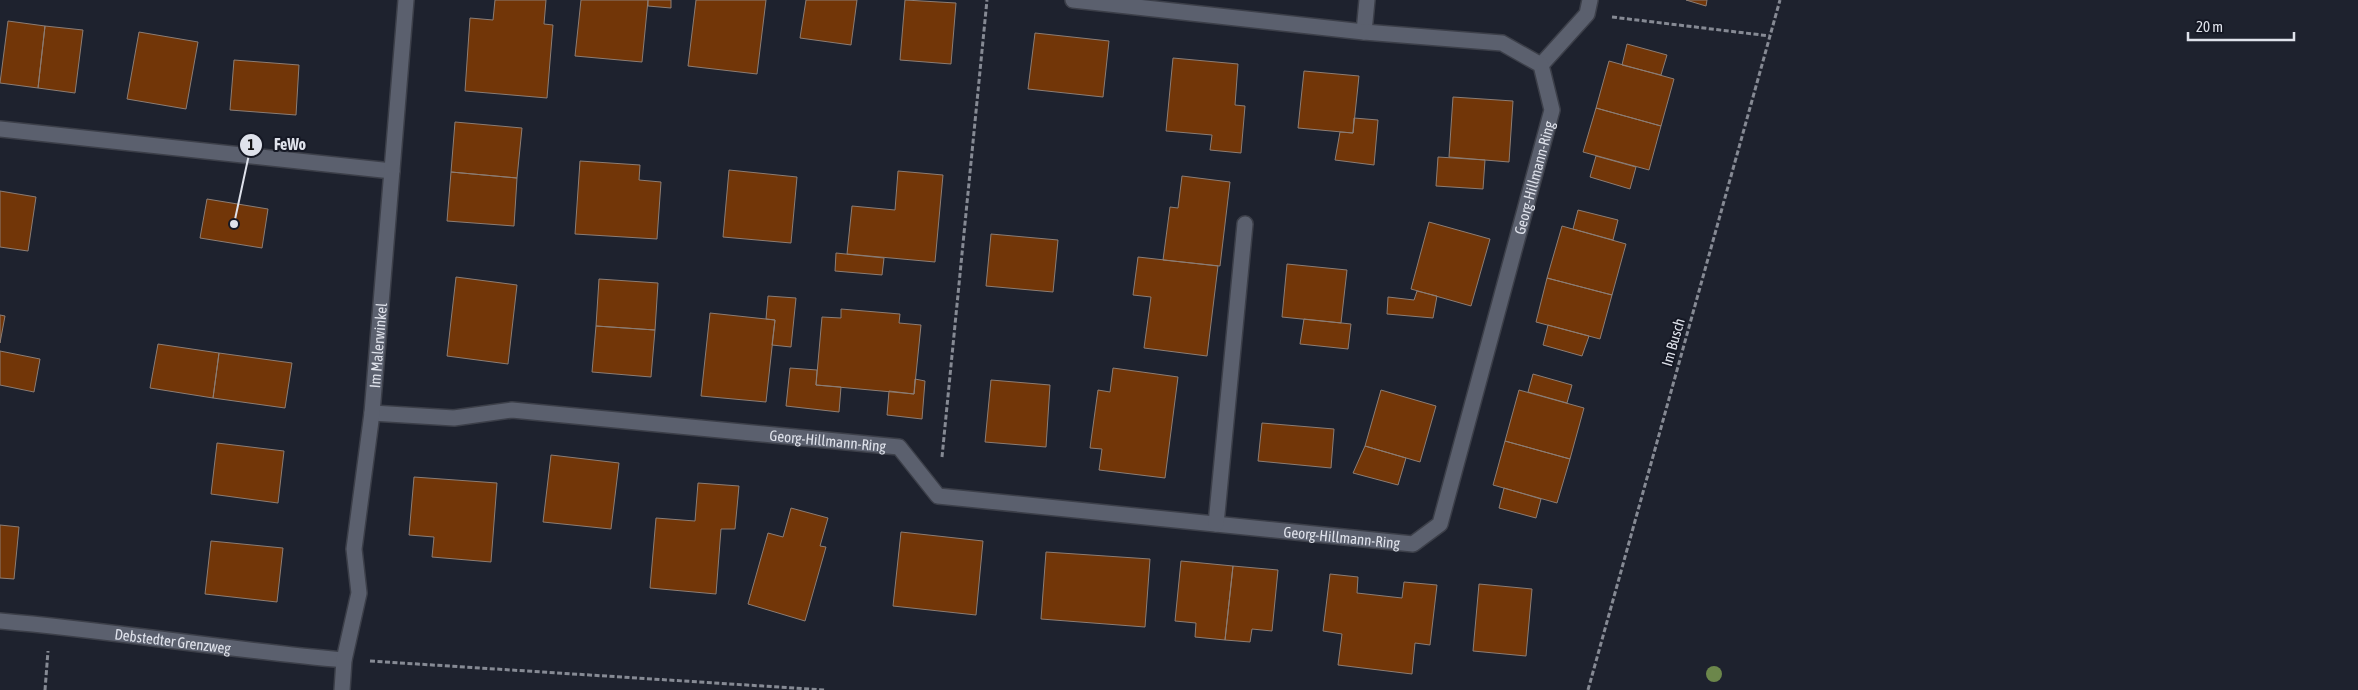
<svg xmlns="http://www.w3.org/2000/svg" width="2358" height="690" font-family="'Asap Condensed',sans-serif">
<style>
.building{fill:#723608;stroke:#8c7d74}
.lines{fill:none;stroke-linecap:round;stroke-linejoin:round}
.minor-casing{stroke:#3c3f49;stroke-width:18}
.path{stroke:#868a94;stroke-width:3;stroke-dasharray:5 2.5;stroke-linecap:butt}
.minor{stroke:#5b606e;stroke-width:15}
.tree{fill:#6c874b}
.labels{text-anchor:middle;dominant-baseline:central;stroke-width:4;stroke-linejoin:round;paint-order:stroke}
.street-label{font-size:15px;fill:#dfe2eb;stroke:#151824}
.leader{fill:none;stroke:#dfe2eb;stroke-width:2}
.callout-dot{fill:#dfe2eb;stroke:#151824;stroke-width:2}
.mark-label{font-size:15px;text-anchor:middle;font-weight:bold;fill:#111}
.callout-label{font-size:16px;text-anchor:middle;font-weight:bold;fill:#dfe2eb;stroke:#151824;stroke-width:4;stroke-linejoin:round;paint-order:stroke}
</style>
<rect width="100%" height="100%" fill="#1e222e"/>
<path class="building" d="M 495,0 L 546,0 L 544,24 L 553,25 L 547,98 L 465,91 L 470,18 L 493,20 Z
M 581,0 L 648,0 L 642,62 L 575,56 Z
M 648,0 L 671,0 L 671,8 L 648,6 Z
M 696,0 L 766,0 L 757,74 L 688,66 Z
M 806,0 L 857,0 L 851,45 L 800,38 Z
M 905,0 L 956,3 L 951,64 L 900,60 Z
M 1686,0 L 1707,0 L 1706,6 Z
M 8,21 L 45,26 L 38,88 L 0,83 Z
M 45,26 L 83,30 L 75,93 L 38,88 Z
M 139,32 L 198,42 L 186,109 L 127,99 Z
M 1035,33 L 1109,41 L 1103,97 L 1028,89 Z
M 1627,44 L 1667,55 L 1661,75 L 1622,65 Z
M 1173,58 L 1238,64 L 1235,105 L 1245,106 L 1241,153 L 1210,150 L 1212,135 L 1166,131 Z
M 234,60 L 299,65 L 296,115 L 230,110 Z
M 1609,61 L 1674,79 L 1661,126 L 1596,108 Z
M 1304,71 L 1359,76 L 1353,133 L 1298,128 Z
M 1453,97 L 1513,101 L 1509,162 L 1449,157 Z
M 1596,108 L 1661,126 L 1649,170 L 1583,152 Z
M 1354,118 L 1378,120 L 1374,165 L 1335,160 L 1340,132 L 1353,133 Z
M 455,122 L 522,128 L 517,178 L 451,172 Z
M 1596,156 L 1636,167 L 1630,189 L 1590,177 Z
M 1438,157 L 1485,160 L 1483,189 L 1436,186 Z
M 580,161 L 640,165 L 639,180 L 661,182 L 657,239 L 575,234 Z
M 729,170 L 797,177 L 791,243 L 723,237 Z
M 898,171 L 943,175 L 935,262 L 847,254 L 852,206 L 895,210 Z
M 451,172 L 517,178 L 514,226 L 447,221 Z
M 1182,176 L 1230,182 L 1220,266 L 1163,260 L 1170,207 L 1178,208 Z
M 0,191 L 36,197 L 28,251 L 0,247 Z
M 207,199 L 268,209 L 262,248 L 200,238 Z
M 1578,210 L 1618,220 L 1613,240 L 1573,229 Z
M 1429,222 L 1490,239 L 1471,306 L 1411,289 Z
M 1562,226 L 1626,244 L 1612,295 L 1547,278 Z
M 991,234 L 1058,240 L 1053,292 L 986,286 Z
M 836,253 L 884,258 L 882,275 L 835,271 Z
M 1138,257 L 1218,266 L 1207,356 L 1144,348 L 1151,297 L 1133,295 Z
M 1287,264 L 1347,270 L 1341,323 L 1282,317 Z
M 456,277 L 517,285 L 508,364 L 447,356 Z
M 1547,278 L 1612,295 L 1600,339 L 1536,322 Z
M 599,279 L 658,283 L 655,330 L 596,326 Z
M 1417,291 L 1437,296 L 1433,318 L 1387,314 L 1388,297 L 1414,300 Z
M 768,296 L 796,298 L 791,347 L 772,345 L 775,320 L 766,319 Z
M 841,309 L 900,314 L 899,323 L 921,325 L 914,394 L 816,385 L 822,317 L 841,318 Z
M 710,313 L 775,320 L 766,402 L 701,396 Z
M 0,315 L 5,316 L 0,343 Z
M 1304,319 L 1351,324 L 1348,349 L 1300,344 Z
M 1548,325 L 1589,336 L 1582,356 L 1543,345 Z
M 596,326 L 655,330 L 651,377 L 592,372 Z
M 158,344 L 219,353 L 213,398 L 150,388 Z
M 0,351 L 40,359 L 34,392 L 0,385 Z
M 219,353 L 292,363 L 285,408 L 213,398 Z
M 790,368 L 817,370 L 816,385 L 841,387 L 839,412 L 786,406 Z
M 1113,368 L 1178,377 L 1165,478 L 1099,470 L 1102,449 L 1090,448 L 1098,390 L 1110,392 Z
M 1533,374 L 1572,385 L 1567,403 L 1528,392 Z
M 915,379 L 925,381 L 922,419 L 887,415 L 889,391 L 914,394 Z
M 991,380 L 1050,385 L 1046,447 L 985,442 Z
M 1381,390 L 1436,406 L 1420,462 L 1365,446 Z
M 1519,390 L 1584,408 L 1570,459 L 1505,441 Z
M 1262,423 L 1334,429 L 1331,468 L 1258,461 Z
M 1505,441 L 1570,459 L 1557,503 L 1493,485 Z
M 217,443 L 284,451 L 278,503 L 211,494 Z
M 1365,446 L 1406,458 L 1398,485 L 1353,473 Z
M 551,455 L 619,463 L 611,529 L 543,522 Z
M 414,477 L 497,483 L 491,562 L 432,557 L 434,537 L 409,535 Z
M 698,483 L 739,486 L 735,529 L 721,529 L 716,594 L 650,588 L 656,518 L 695,521 Z
M 1504,488 L 1541,499 L 1536,518 L 1499,508 Z
M 791,508 L 828,518 L 820,546 L 826,547 L 805,621 L 748,604 L 768,533 L 783,537 Z
M 0,525 L 19,527 L 14,579 L 0,578 Z
M 901,532 L 983,541 L 976,615 L 893,606 Z
M 211,541 L 283,548 L 277,602 L 205,594 Z
M 1046,552 L 1150,559 L 1145,627 L 1041,619 Z
M 1181,561 L 1233,566 L 1225,640 L 1195,637 L 1196,623 L 1175,621 Z
M 1233,566 L 1278,570 L 1272,631 L 1252,629 L 1250,642 L 1225,640 Z
M 1330,574 L 1358,577 L 1357,593 L 1402,598 L 1404,582 L 1437,585 L 1430,645 L 1415,643 L 1412,674 L 1338,665 L 1342,634 L 1323,631 Z
M 1479,584 L 1532,589 L 1526,656 L 1473,651 Z"/>
<g class="lines">
<g class="minor-casing">
<g id="minor">
<path d="M 1364,32 L 1367,0"/>
<path d="M 1541,65 L 1587,14 L 1590,0"/>
<path d="M 0,129 L 392,171"/>
<path id="s1" d="M 372,413 L 454,418 L 512,410 L 899,447 L 938,496 L 1413,544 L 1440,524 L 1552,110 L 1541,65 L 1502,43 L 1364,32 L 1073,0"/>
<path d="M 1216,524 L 1245,224"/>
<path id="s2" d="M 0,621 C 115,631 229,650 344,660"/>
<path id="s3" d="M 342,690 L 344,660 L 359,593 L 354,549 L 372,413 L 406,0"/>
</g>
</g>
<path class="path" d="M 1612,17 L 1770,36
M 942,457 L 987,0
M 370,661 L 825,690
M 45,690 L 48,651
M 1588,690 L 1780,0"/>
<use href="#minor" class="minor"/>
</g>
<circle class="tree" cx="1714" cy="674" r="8"/>
<g class="labels">
<g class="street-label">
<text stroke="none"><textPath href="#s1" startOffset="1462">Georg-Hillmann-Ring</textPath></text>
<text transform="translate(1673 342) rotate(-74)">Im Busch</text>
<text stroke="none"><textPath href="#s3" startOffset="348">Im Malerwinkel</textPath></text>
<text stroke="none"><textPath href="#s1" startOffset="458">Georg-Hillmann-Ring</textPath></text>
<text stroke="none"><textPath href="#s1" startOffset="998">Georg-Hillmann-Ring</textPath></text>
<text stroke="none"><textPath href="#s2" startOffset="174">Debstedter Grenzweg</textPath></text>
</g>
</g>
<path class="leader" d="M234 224L251 145"/>
<g class="callout-dot">
<circle cx="234" cy="224" r="5"/>
<circle cx="251" cy="145" r="12"/>
</g>
<g class="mark-label">
<text x="251" y="150">1</text>
</g>
<g class="callout-label">
<text x="290" y="150">FeWo</text>
</g>
<path d="M2188 32v8h106v-8" fill="none" stroke="#dfe2eb" stroke-width="2.5"/>
<text x="2196" y="32" font-size="15" fill="#dfe2eb" stroke="#151824" stroke-width="4" paint-order="stroke">20 m</text>
</svg>
